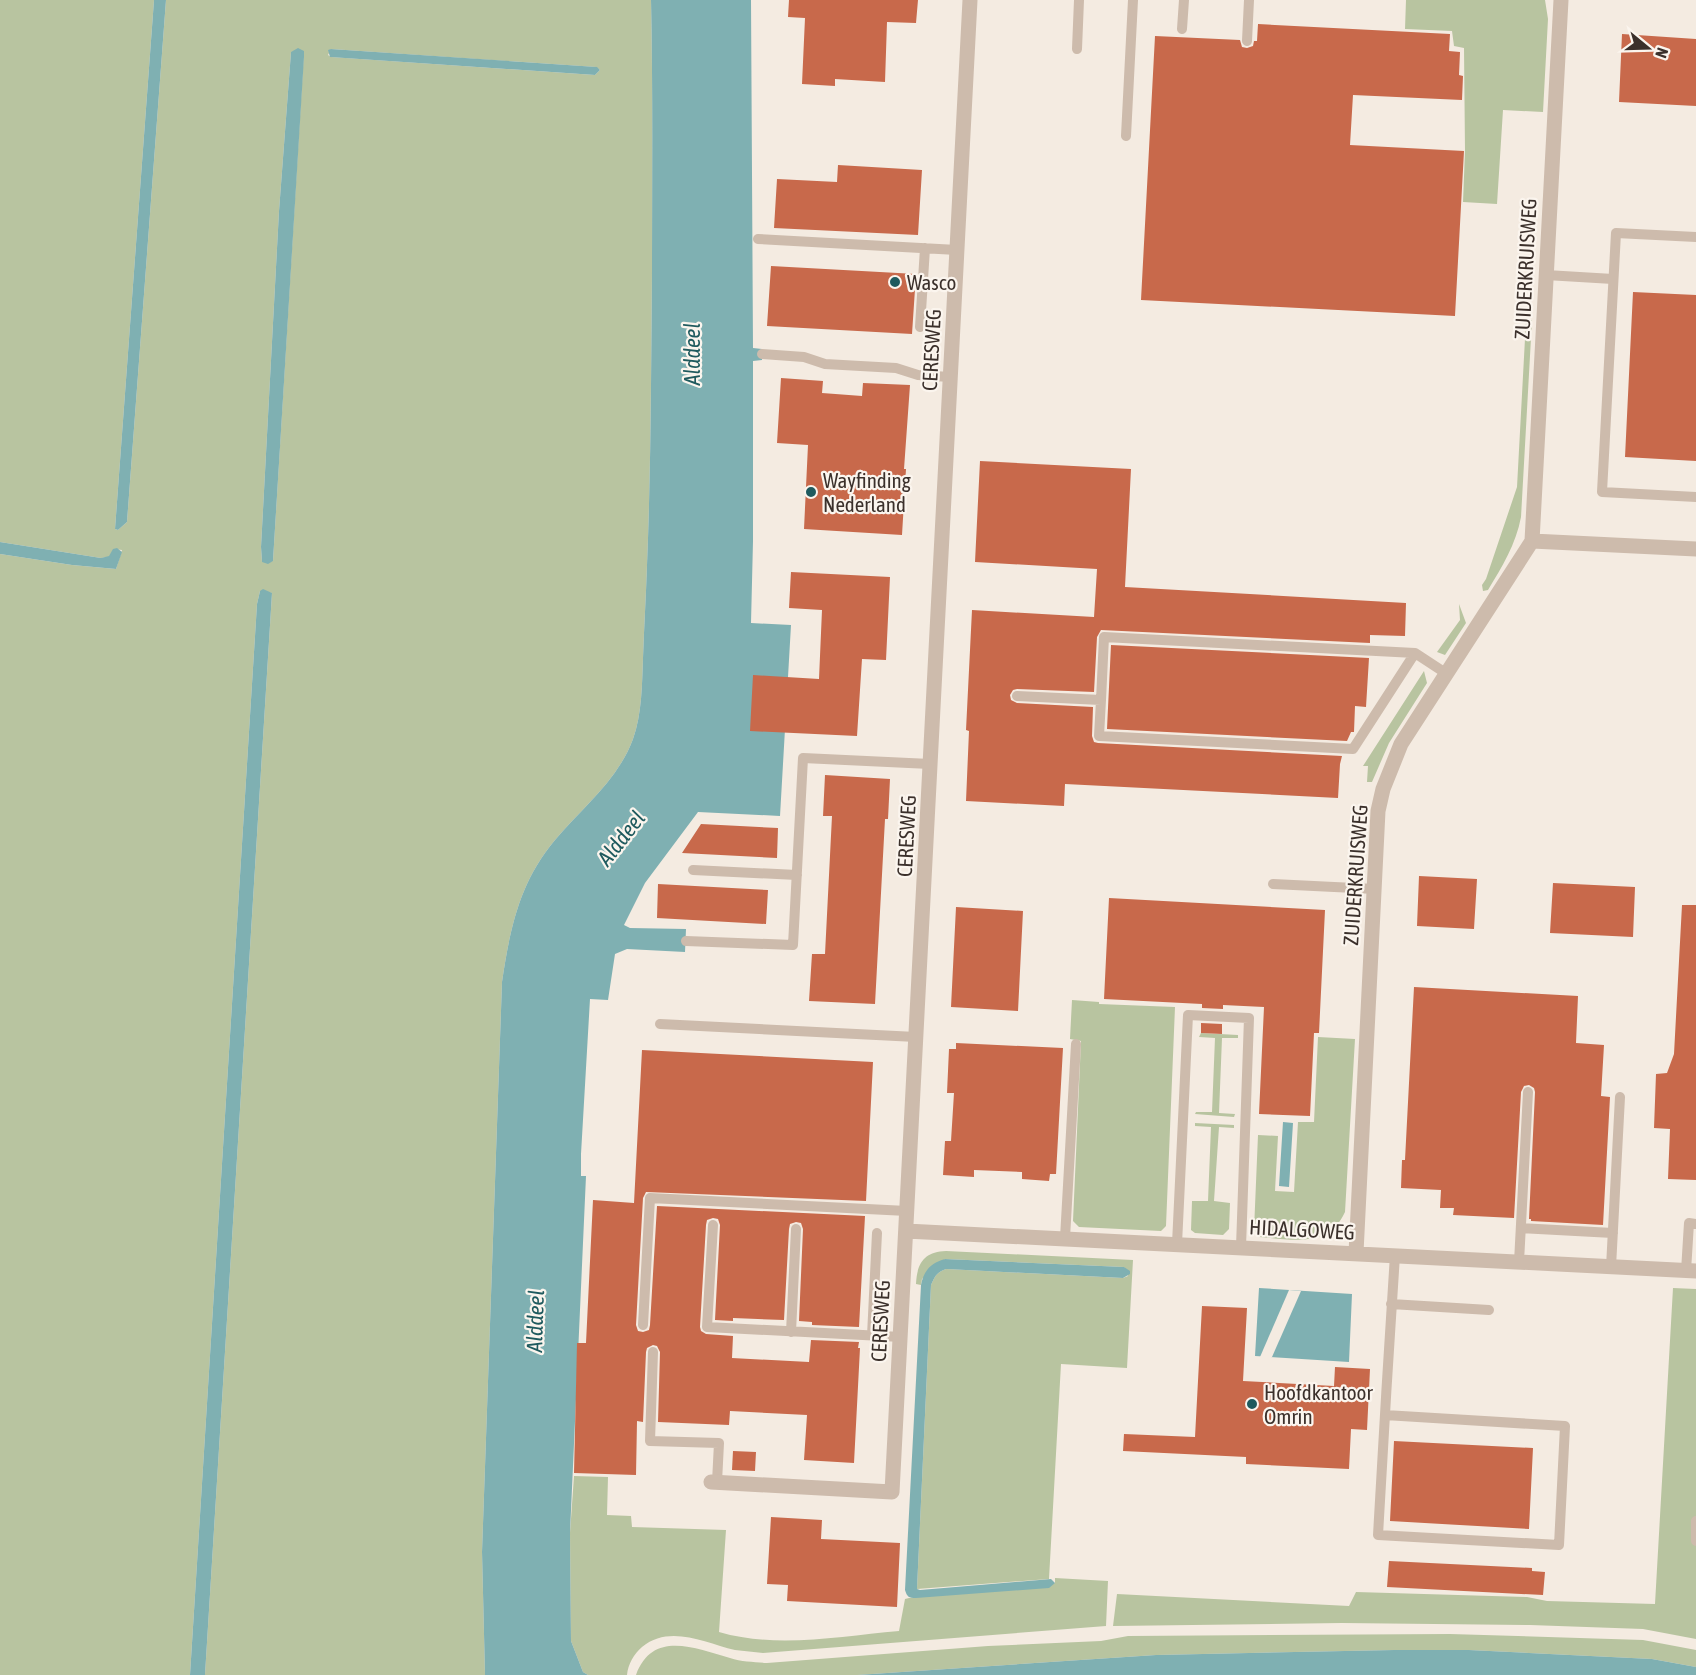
<svg xmlns="http://www.w3.org/2000/svg" width="1696" height="1675" font-family="'Asap Condensed',sans-serif">
<style>
.green{fill:#b8c4a0;fill-rule:evenodd}
.water{fill:#7fb0b2}
.pier{fill:#f4ebe1}
.building{fill:#c8694b}
.lines{fill:none;stroke-linecap:round;stroke-linejoin:round}
.service{stroke:#cdbbac;stroke-width:10}
.minor{stroke:#cdbbac;stroke-width:15}
.poi-dot{fill:#1f5a5e;stroke:#fbf5ee;stroke-width:2}
.labels{text-anchor:middle;dominant-baseline:central;stroke-width:4.5;stroke-linejoin:round;paint-order:stroke}
.street-label{font-size:21px;fill:#3b302b;stroke:#fbf5ee}
.poi-label{font-size:21px;fill:#3b302b;stroke:#fbf5ee;text-anchor:start}
.water-label{font-size:22px;font-style:italic;fill:#1f5a5e;stroke:#fbf5ee}
</style>
<rect width="100%" height="100%" fill="#f4ebe1"/>
<path class="green" d="M 0,0 L 154,0 L 115,529 L 118,530 L 127,522 L 166,0 L 651,0 C 653,91 652,182 652,272 C 651,370 651,468 647,565 C 646,596 644,627 643,658 C 642,684 642,714 633,739 C 618,780 582,808 555,840 C 519,883 510,929 502,982 L 482,1552 L 485,1675 L 205,1675 L 272,593 L 260,591 L 257,604 L 190,1675 L 0,1675 L 0,554 L 72,565 L 116,569 L 122,550 L 114,549 L 109,557 L 101,558 L 0,542 ZM 331,49 L 596,67 L 600,70 L 595,75 L 331,57 L 328,55 ZM 304,51 L 273,561 L 262,562 L 261,547 L 279,211 L 291,52 Z
M 1406,0 L 1545,0 L 1548,19 L 1543,112 L 1503,110 L 1497,204 L 1463,202 L 1465,151 L 1464,48 L 1454,46 L 1452,31 L 1405,29 Z
M 1526,320 L 1532,320 L 1521,517 C 1516,544 1502,567 1488,590 L 1483,591 L 1482,585 L 1486,579 L 1517,487 Z
M 1459,604 L 1466,623 L 1445,655 L 1437,652 L 1460,620 Z
M 1424,671 L 1427,683 L 1389,743 L 1372,782 L 1367,782 L 1368,766 L 1363,766 Z
M 1072,1000 L 1099,1002 L 1099,1004 L 1175,1007 L 1166,1226 L 1161,1231 L 1079,1227 L 1073,1221 L 1081,1041 L 1070,1039 Z
M 1201,1033 L 1238,1035 L 1238,1038 L 1222,1038 L 1219,1113 L 1235,1114 L 1234,1117 L 1195,1114 L 1196,1112 L 1212,1112 L 1215,1038 L 1199,1037 Z
M 1318,1037 L 1355,1039 L 1345,1212 C 1328,1249 1292,1239 1259,1237 L 1254,1230 L 1258,1135 L 1278,1136 L 1275,1191 L 1294,1192 L 1298,1122 L 1314,1122 Z
M 1195,1123 L 1234,1125 L 1234,1128 L 1219,1127 L 1214,1201 L 1230,1203 L 1229,1229 L 1223,1235 L 1195,1233 L 1191,1230 L 1192,1201 L 1208,1201 L 1211,1127 L 1195,1126 Z
M 946,1251 L 1133,1260 L 1127,1368 L 1061,1364 L 1049,1579 L 917,1589 L 931,1285 C 935,1276 937,1272 946,1269 L 1123,1278 L 1128,1276 L 1124,1267 L 945,1259 L 922,1279 L 921,1285 L 916,1284 C 917,1263 924,1252 946,1251 Z
M 1673,1288 L 1696,1289 L 1696,1639 L 1643,1629 L 1530,1625 L 1342,1623 L 1113,1626 L 1117,1594 L 1349,1606 L 1356,1592 L 1527,1597 L 1547,1601 L 1655,1604 Z
M 574,1476 L 608,1477 L 607,1515 L 631,1516 L 632,1527 L 726,1530 L 719,1632 C 777,1649 840,1636 899,1631 L 905,1599 L 909,1598 L 1055,1583 L 1055,1578 L 1108,1581 L 1106,1626 L 763,1653 C 754,1652 744,1651 735,1650 C 705,1643 670,1624 642,1647 C 634,1654 628,1664 627,1675 L 588,1675 L 583,1672 L 571,1641 L 570,1533 Z
M 1450,1634 L 1643,1640 L 1696,1650 L 1696,1667 L 1652,1659 L 1469,1650 L 1394,1650 L 1156,1655 L 857,1675 L 636,1675 C 653,1629 696,1649 730,1658 C 742,1662 755,1662 767,1663 L 988,1646 L 1101,1641 L 1128,1636 Z"/>
<path class="water" d="M 154,0 L 166,0 L 127,522 L 118,530 L 115,529 Z
M 651,0 L 751,0 L 753,348 L 762,349 L 762,360 L 753,361 L 753,541 L 751,623 L 791,625 L 780,816 L 698,812 L 645,883 L 624,925 L 630,928 L 686,929 L 685,952 L 627,949 L 615,954 L 608,1000 L 590,999 L 581,1154 L 581,1176 L 586,1176 L 570,1533 L 571,1641 L 583,1672 L 588,1675 L 485,1675 L 482,1552 L 502,982 C 510,929 519,883 555,840 C 582,808 618,780 633,739 C 642,714 642,684 643,658 C 644,627 646,596 647,565 C 651,468 651,370 652,272 C 652,182 653,91 651,0 Z
M 298,48 L 304,51 L 304,57 L 273,561 L 268,564 L 262,562 L 261,547 L 279,211 L 291,52 Z
M 331,49 L 597,67 L 600,70 L 595,75 L 330,57 L 328,50 Z
M 0,542 L 101,558 L 109,556 L 113,549 L 117,548 L 122,552 L 116,569 L 72,565 L 0,554 Z
M 263,589 L 272,593 L 205,1675 L 190,1675 L 257,604 L 260,591 Z
M 1283,1122 L 1293,1123 L 1289,1187 L 1279,1186 Z
M 945,1259 L 1124,1267 L 1130,1271 L 1130,1274 L 1123,1278 L 946,1269 C 937,1272 935,1276 931,1285 L 917,1589 L 920,1590 L 1051,1579 L 1055,1583 L 1049,1588 L 916,1598 C 909,1598 907,1597 905,1590 L 921,1285 C 924,1270 931,1263 945,1259 Z
M 1259,1288 L 1352,1294 L 1349,1362 L 1255,1356 Z
M 1394,1650 L 1469,1650 L 1652,1659 L 1696,1667 L 1696,1675 L 857,1675 L 1156,1655 Z"/>
<path class="pier" d="M 1289,1290 L 1301,1291 L 1272,1357 L 1260,1357 Z"/>
<path class="building" d="M 789,0 L 918,0 L 916,23 L 887,22 L 885,82 L 835,79 L 835,86 L 802,84 L 805,18 L 788,17 Z
M 1258,24 L 1450,34 L 1449,51 L 1460,52 L 1459,75 L 1463,76 L 1462,100 L 1353,95 L 1350,145 L 1464,151 L 1455,316 L 1141,300 L 1155,36 L 1240,40 L 1242,47 L 1247,48 L 1253,46 L 1254,41 L 1257,41 Z
M 1622,34 L 1696,39 L 1696,106 L 1619,102 Z
M 838,165 L 922,170 L 918,235 L 774,228 L 777,179 L 837,182 Z
M 771,266 L 916,274 L 912,334 L 767,326 Z
M 1633,292 L 1696,295 L 1696,461 L 1625,457 Z
M 781,378 L 823,381 L 822,393 L 862,396 L 863,383 L 910,385 L 904,469 L 906,469 L 902,535 L 804,529 L 808,445 L 777,443 Z
M 980,461 L 1131,469 L 1125,587 L 1406,603 L 1405,636 L 1370,635 L 1370,643 L 1101,630 L 1097,637 L 1094,692 L 1017,689 L 1013,690 L 1010,695 L 1011,700 L 1017,703 L 1093,707 L 1092,736 L 1094,742 L 1098,743 L 1342,756 L 1340,764 L 1338,798 L 1065,784 L 1064,806 L 966,801 L 969,731 L 966,730 L 972,610 L 1094,617 L 1097,569 L 975,562 Z
M 791,572 L 890,577 L 886,660 L 862,659 L 857,736 L 750,731 L 753,675 L 819,679 L 822,610 L 789,608 Z
M 1111,645 L 1369,658 L 1366,707 L 1355,706 L 1354,732 L 1351,732 L 1347,741 L 1107,729 Z
M 825,775 L 890,779 L 888,819 L 885,819 L 875,1004 L 809,1001 L 812,954 L 825,954 L 832,816 L 823,816 Z
M 701,824 L 778,828 L 777,858 L 682,853 Z
M 1419,876 L 1477,879 L 1474,929 L 1417,926 Z
M 1553,883 L 1635,887 L 1633,937 L 1550,933 Z
M 658,884 L 768,890 L 766,924 L 657,918 Z
M 1109,898 L 1325,910 L 1319,1033 L 1314,1033 L 1310,1116 L 1259,1114 L 1264,1007 L 1223,1005 L 1223,1009 L 1202,1008 L 1202,1004 L 1104,999 Z
M 1682,905 L 1696,905 L 1696,1180 L 1668,1179 L 1670,1129 L 1654,1128 L 1656,1074 L 1667,1073 L 1674,1054 Z
M 956,907 L 1023,911 L 1018,1011 L 951,1007 Z
M 1414,987 L 1578,996 L 1576,1043 L 1604,1045 L 1601,1096 L 1610,1097 L 1603,1225 L 1531,1221 L 1531,1219 L 1529,1219 L 1535,1092 L 1534,1088 L 1529,1085 L 1524,1086 L 1521,1092 L 1514,1218 L 1453,1215 L 1454,1208 L 1440,1208 L 1441,1190 L 1401,1188 L 1402,1160 L 1405,1160 Z
M 1201,1023 L 1222,1024 L 1222,1034 L 1201,1033 Z
M 956,1043 L 1063,1048 L 1056,1174 L 1050,1174 L 1049,1181 L 1022,1179 L 1022,1172 L 974,1170 L 974,1177 L 943,1175 L 945,1141 L 951,1141 L 954,1093 L 947,1093 L 949,1049 L 956,1049 Z
M 642,1050 L 873,1062 L 866,1201 L 646,1192 L 643,1198 L 636,1325 L 638,1331 L 643,1332 L 649,1330 L 650,1325 L 657,1206 L 865,1216 L 859,1327 L 812,1325 L 812,1322 L 799,1321 L 803,1229 L 801,1223 L 796,1222 L 790,1224 L 789,1229 L 784,1320 L 733,1318 L 733,1321 L 715,1320 L 720,1225 L 718,1219 L 713,1218 L 707,1220 L 706,1225 L 700,1327 L 701,1331 L 706,1334 L 733,1336 L 732,1358 L 809,1362 L 811,1340 L 859,1342 L 858,1348 L 860,1348 L 854,1463 L 804,1460 L 807,1415 L 730,1411 L 729,1425 L 658,1422 L 660,1352 L 657,1346 L 653,1345 L 647,1348 L 646,1352 L 643,1422 L 637,1421 L 636,1475 L 574,1473 L 577,1343 L 586,1343 L 593,1200 L 634,1203 Z
M 1202,1306 L 1247,1308 L 1243,1381 L 1334,1386 L 1335,1367 L 1370,1369 L 1367,1430 L 1351,1429 L 1349,1469 L 1246,1464 L 1246,1457 L 1123,1451 L 1124,1434 L 1195,1437 Z
M 1394,1441 L 1533,1448 L 1529,1529 L 1390,1521 Z
M 733,1451 L 756,1452 L 755,1471 L 732,1470 Z
M 771,1517 L 822,1520 L 821,1539 L 900,1543 L 897,1607 L 787,1601 L 788,1585 L 767,1584 Z
M 1389,1561 L 1532,1568 L 1532,1571 L 1545,1572 L 1543,1595 L 1387,1587 Z"/>
<g class="lines">
<path class="service" d="M 1182,29 L 1184,0
M 1247,41 L 1249,0
M 1077,49 L 1079,0
M 1126,136 L 1133,0
M 1696,237 L 1616,233 L 1602,492 L 1696,497
M 758,239 L 957,250
M 1546,275 L 1613,279
M 920,327 L 925,248
M 762,354 L 804,357 L 825,364 L 896,368 L 918,375 L 950,377
M 1017,696 L 1101,700 L 1099,736 L 1353,749 L 1415,653
M 1101,700 L 1104,637 L 1415,653 L 1447,674
M 693,870 L 797,875
M 1273,884 L 1375,889
M 686,941 L 793,945 L 803,758 L 930,764
M 660,1024 L 916,1037
M 713,1225 L 707,1327 L 901,1337
M 1521,1228 L 1613,1233
M 1065,1238 L 1076,1044
M 1177,1244 L 1188,1015 L 1249,1018 L 1241,1247
M 1519,1262 L 1528,1092
M 1611,1267 L 1620,1097
M 1686,1271 L 1689,1223 L 1696,1224
M 1391,1304 L 1489,1310
M 643,1325 L 650,1198 L 907,1211
M 791,1332 L 796,1229
M 872,1336 L 877,1233
M 653,1352 L 650,1441 L 719,1443 L 717,1482
M 1385,1415 L 1565,1426 L 1559,1545 L 1378,1535 C 1383,1442 1389,1348 1395,1255
M 1696,1521 L 1696,1541"/>
<path class="minor" d="M 1532,541 L 1696,549
M 906,1231 L 1696,1271
M 1356,1253 L 1378,811 L 1383,789 L 1401,744 L 1532,541 L 1561,0
M 711,1482 L 892,1492 L 970,0"/>
</g>
<g class="poi-dot">
<circle cx="895" cy="282" r="6"/>
<circle cx="811" cy="492" r="6"/>
<circle cx="1252" cy="1404" r="6"/>
</g>
<g class="labels">
<g class="street-label">
<text transform="translate(1525 269) rotate(-87)">ZUIDERKRUISWEG</text>
<text transform="translate(931 350) rotate(-87)">CERESWEG</text>
<text transform="translate(906 836) rotate(-87)">CERESWEG</text>
<text transform="translate(1355 875) rotate(-86)">ZUIDERKRUISWEG</text>
<text transform="translate(1302 1229) rotate(3)">HIDALGOWEG</text>
<text transform="translate(880 1321) rotate(-87)">CERESWEG</text>
</g>
<g class="poi-label">
<text x="907" y="282">Wasco</text>
<text x="823" y="480">Wayfinding<tspan x="823" dy="24">Nederland</tspan></text>
<text x="1264" y="1392">Hoofdkantoor<tspan x="1264" dy="24">Omrin</tspan></text>
</g>
<g class="water-label">
<text transform="translate(692 354) rotate(-90)">Alddeel</text>
<text transform="translate(621 838) rotate(-52)">Alddeel</text>
<text transform="translate(535 1321) rotate(-88)">Alddeel</text>
</g>
</g>
<g transform="translate(1648 48) rotate(109)" stroke="#fbf5ee" stroke-width="4.5" paint-order="stroke">
<path d="M0-4.5L10 22L0 15L-10 22Z" fill="#3b302b"/>
<text y="-9" font-size="16" font-weight="bold" text-anchor="middle" fill="#3b302b">N</text>
</g>
</svg>
